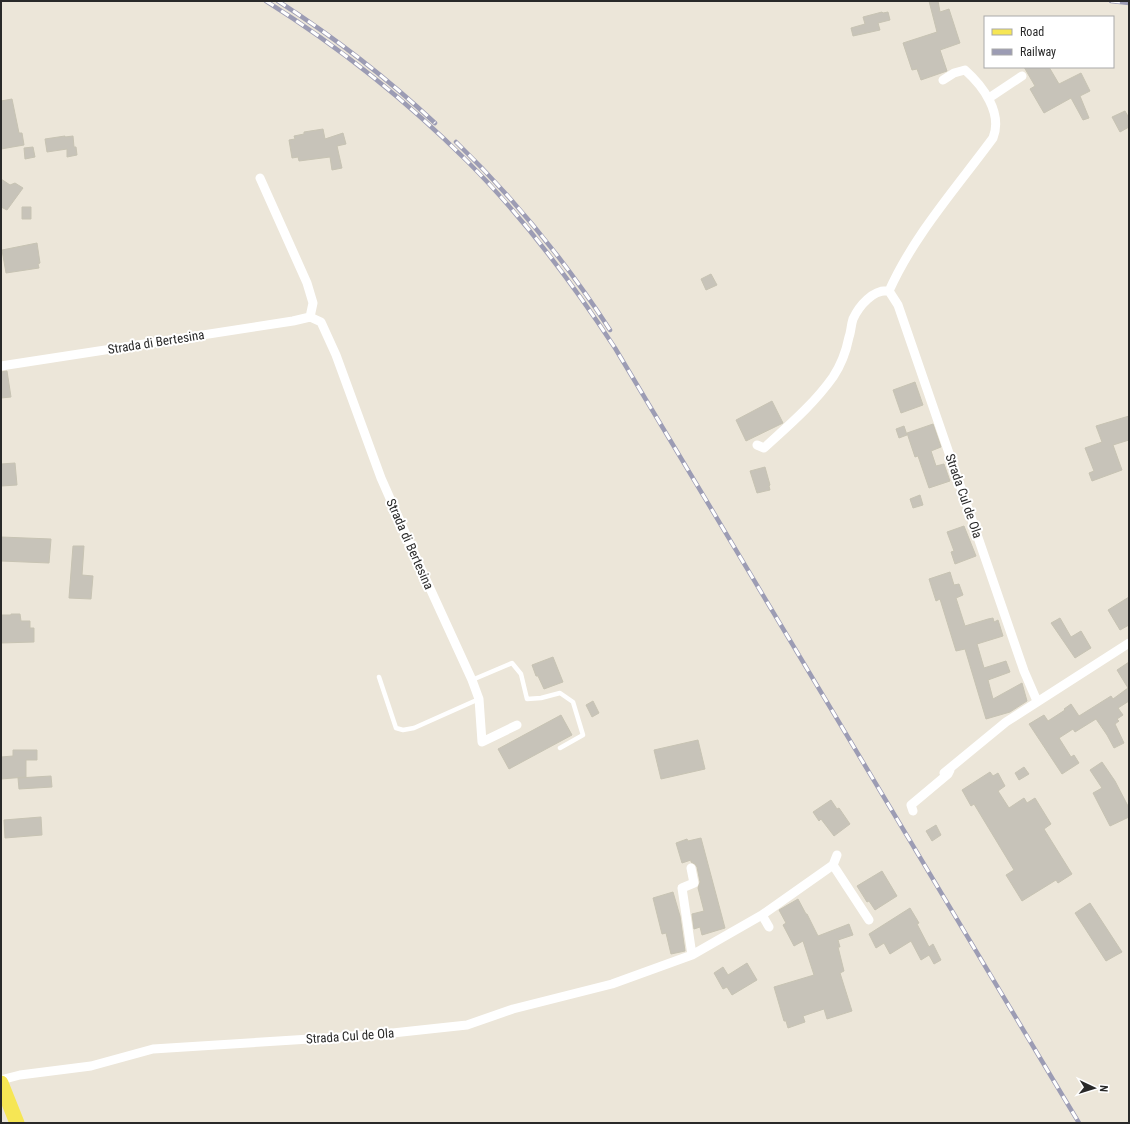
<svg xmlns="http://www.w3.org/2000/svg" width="1130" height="1124" font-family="'Roboto Condensed',sans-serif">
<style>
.building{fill:#c7c3b9;stroke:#c7c3b3}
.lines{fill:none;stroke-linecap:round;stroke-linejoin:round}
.lane{stroke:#fff;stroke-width:4.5}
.street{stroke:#fff;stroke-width:9}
.primary{stroke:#f6e654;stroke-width:15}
.rail-casing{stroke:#9c9cb4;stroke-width:4.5}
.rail{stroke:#fff;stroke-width:3;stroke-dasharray:9;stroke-linecap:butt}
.labels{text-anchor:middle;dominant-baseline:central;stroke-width:4;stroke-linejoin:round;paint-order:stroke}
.street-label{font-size:13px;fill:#292929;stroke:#fff}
</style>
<rect width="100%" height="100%" fill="#ece6d9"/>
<path class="building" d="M 929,1 L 938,1 L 940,12 L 949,9 L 960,43 L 940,50 L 947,71 L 921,80 L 917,69 L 912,70 L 903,43 L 937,32 Z
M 882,12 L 883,13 L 888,12 L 890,20 L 878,23 L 880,30 L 853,36 L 851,28 L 865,24 L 863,17 Z
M 1024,67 L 1049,67 L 1059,84 L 1081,73 L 1090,91 L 1080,96 L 1089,118 L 1083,120 L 1071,98 L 1044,113 L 1030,89 L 1035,86 Z
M 12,99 L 19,133 L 22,133 L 24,145 L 1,149 L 1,101 Z
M 1125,111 L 1129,118 L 1129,127 L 1120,132 L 1112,117 Z
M 323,129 L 325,139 L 343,133 L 346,144 L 337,146 L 342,168 L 332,170 L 330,157 L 299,161 L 298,157 L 292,158 L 289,140 L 295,139 L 294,136 L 304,134 L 304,132 Z
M 65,136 L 65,137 L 73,136 L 74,147 L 76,147 L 77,155 L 67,157 L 67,149 L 47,152 L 45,139 Z
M 33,147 L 35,157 L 25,159 L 24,148 Z
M 1,179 L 10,185 L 15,183 L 23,188 L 7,210 L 1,207 Z
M 22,207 L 31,207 L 31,219 L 22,219 Z
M 37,243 L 40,263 L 38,264 L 39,268 L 6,273 L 2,250 Z
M 711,274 L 717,285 L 706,290 L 701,279 Z
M 7,371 L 11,397 L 1,398 L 1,372 Z
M 915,382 L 923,405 L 901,413 L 893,390 Z
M 772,401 L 783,423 L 746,441 L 736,420 Z
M 1129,416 L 1129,440 L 1113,445 L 1122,470 L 1092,481 L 1089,473 L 1094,471 L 1085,448 L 1102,442 L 1096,426 Z
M 933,424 L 941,447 L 931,451 L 936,466 L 944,464 L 950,481 L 929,488 L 918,456 L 915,457 L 907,433 Z
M 904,426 L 907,435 L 899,438 L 896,429 Z
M 15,463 L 17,485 L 1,486 L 1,464 Z
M 765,467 L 770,485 L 769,486 L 770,490 L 757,493 L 750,471 Z
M 920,495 L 923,505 L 913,508 L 910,499 Z
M 964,526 L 976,556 L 955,564 L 951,552 L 954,551 L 947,532 Z
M 1,537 L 51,539 L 49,563 L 1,561 Z
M 73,546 L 84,546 L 82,575 L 93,576 L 91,599 L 69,598 Z
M 950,572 L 954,585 L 959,584 L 963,595 L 956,598 L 965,626 L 988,619 L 993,618 L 994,622 L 998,620 L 1003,636 L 977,644 L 984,668 L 1006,661 L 1010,672 L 988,680 L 993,699 L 1022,683 L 1027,701 L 1010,712 L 986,719 L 965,649 L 956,651 L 940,599 L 936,601 L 929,579 Z
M 1129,597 L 1129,625 L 1120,630 L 1108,610 Z
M 11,614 L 20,614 L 21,621 L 30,621 L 30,628 L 34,628 L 34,642 L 1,643 L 1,615 L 11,615 Z
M 1060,618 L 1071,637 L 1081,631 L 1091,648 L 1075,658 L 1051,623 Z
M 553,657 L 563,682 L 544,689 L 538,676 L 536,676 L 532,665 Z
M 1129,662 L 1129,701 L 1118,708 L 1123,715 L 1117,719 L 1119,721 L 1115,724 L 1124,743 L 1114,748 L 1107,735 L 1096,719 L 1075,732 L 1073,729 L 1059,738 L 1071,757 L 1074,755 L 1079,763 L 1062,774 L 1029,724 L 1044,715 L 1048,721 L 1065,710 L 1064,709 L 1071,704 L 1079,716 L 1111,696 L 1113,699 L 1128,688 L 1117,670 Z
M 593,701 L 599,713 L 592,717 L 586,705 Z
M 561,715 L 572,735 L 509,769 L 498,749 Z
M 698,740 L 705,769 L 661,779 L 654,750 Z
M 13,750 L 37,750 L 37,760 L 26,760 L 26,777 L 1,779 L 1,757 L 13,756 Z
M 1102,762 L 1115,781 L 1129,808 L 1129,817 L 1110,826 L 1093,793 L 1102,788 L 1090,770 Z
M 1024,767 L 1029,774 L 1019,780 L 1015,773 Z
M 990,772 L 993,776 L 998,773 L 1005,786 L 998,791 L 1009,808 L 1024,798 L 1027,803 L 1035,798 L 1051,824 L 1044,829 L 1072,874 L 1058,883 L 1056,880 L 1022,901 L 1006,875 L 1014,870 L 974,804 L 971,806 L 962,790 Z
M 51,776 L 52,787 L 19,789 L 18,778 Z
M 831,800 L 837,809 L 839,808 L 850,824 L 834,836 L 821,819 L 819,821 L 813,812 Z
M 41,817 L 42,835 L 5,838 L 4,820 Z
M 936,825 L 941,835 L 932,841 L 926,831 Z
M 701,838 L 725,928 L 702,935 L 700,927 L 694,929 L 692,914 L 704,911 L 698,888 L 700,882 L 697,867 L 695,864 L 691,862 L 691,860 L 682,863 L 676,843 L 687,839 L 688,841 Z
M 882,871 L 897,896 L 875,910 L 869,901 L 867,902 L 857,886 Z
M 673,892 L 680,916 L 685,951 L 671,954 L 666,933 L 662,934 L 653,898 Z
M 798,899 L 806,914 L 807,914 L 818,936 L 849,924 L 853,935 L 838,940 L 840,947 L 838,947 L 844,971 L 840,973 L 852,1011 L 827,1019 L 824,1009 L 803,1016 L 805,1022 L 788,1028 L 786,1021 L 784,1021 L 774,987 L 814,975 L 803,941 L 794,946 L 783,925 L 786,923 L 779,910 Z
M 1090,903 L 1122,952 L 1106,961 L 1075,913 Z
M 910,908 L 919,923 L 917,924 L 929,947 L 933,944 L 941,960 L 934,964 L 929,955 L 921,960 L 911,941 L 890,954 L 884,943 L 876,948 L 869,934 Z
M 747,963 L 757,980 L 732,995 L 727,987 L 723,989 L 714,973 L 723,967 L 728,975 Z"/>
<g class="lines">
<path class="lane" d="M 379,677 L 396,728 L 403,730 L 414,728 L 479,699
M 472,680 L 512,663 L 521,674 L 527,699 L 541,698 L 560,693 L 573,702 L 583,735 L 560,748"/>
<path class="street" d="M 943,80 L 954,73 L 965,70 C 983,86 1003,113 993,138 C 957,187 914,235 889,291 L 898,305 L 1024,671 L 1037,701
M 989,98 L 1022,76
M 260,178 L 307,283 L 313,303 L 310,317 L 321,322 L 336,355 L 381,478 L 423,573 L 472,680 L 479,699 L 482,742 L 517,725
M 1,366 L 293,321 L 310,317
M 757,445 L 764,448 C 788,426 814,404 833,377 C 841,365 846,352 849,337 C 851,332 851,325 853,319 C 859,306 873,289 889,291
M 944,773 L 1006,722 L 1129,643
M 913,811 L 911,805 L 948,774 L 950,770
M 833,865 L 869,920
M 691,868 L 694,883 L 682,888 L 692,955
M 762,915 L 769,927
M 1,1080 L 20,1075 L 91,1066 L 153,1049 L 374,1035 L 467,1025 L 513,1009 L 612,984 L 692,955 L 762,915 L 833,865 L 837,855"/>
<path class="primary" d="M 1,1083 L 17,1123"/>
<g class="rail-casing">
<path id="rail" d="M 266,1 C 339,47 406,100 467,161 C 523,217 571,281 615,348 L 1079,1123
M 278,1 C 334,37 386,77 435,123
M 1111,1 L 1129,3
M 456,142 C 514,198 566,262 610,330"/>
</g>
<use href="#rail" class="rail"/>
</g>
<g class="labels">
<g class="street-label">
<text transform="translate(156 342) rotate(-9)">Strada di Bertesina</text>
<text transform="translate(964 496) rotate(71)">Strada Cul de Ola</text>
<text transform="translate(410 544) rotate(66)">Strada di Bertesina</text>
<text transform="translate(350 1036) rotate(-4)">Strada Cul de Ola</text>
</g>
</g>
<rect width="1130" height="1124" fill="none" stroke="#292929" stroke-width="4"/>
<rect x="984" y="16" width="130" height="52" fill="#ffffff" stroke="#a9a9a9"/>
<rect x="992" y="29" width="20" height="6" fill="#f6e654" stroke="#a9a9a9"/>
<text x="1020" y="36" font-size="12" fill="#292929">Road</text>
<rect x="992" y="49" width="20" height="6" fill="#9c9cb4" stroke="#a9a9a9"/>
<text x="1020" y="56" font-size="12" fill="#292929">Railway</text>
<g transform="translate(1094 1088) rotate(94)" stroke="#ffffff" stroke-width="3" paint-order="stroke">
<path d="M0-3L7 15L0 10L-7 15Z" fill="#292929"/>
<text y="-6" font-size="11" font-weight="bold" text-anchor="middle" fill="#292929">N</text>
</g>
</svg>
